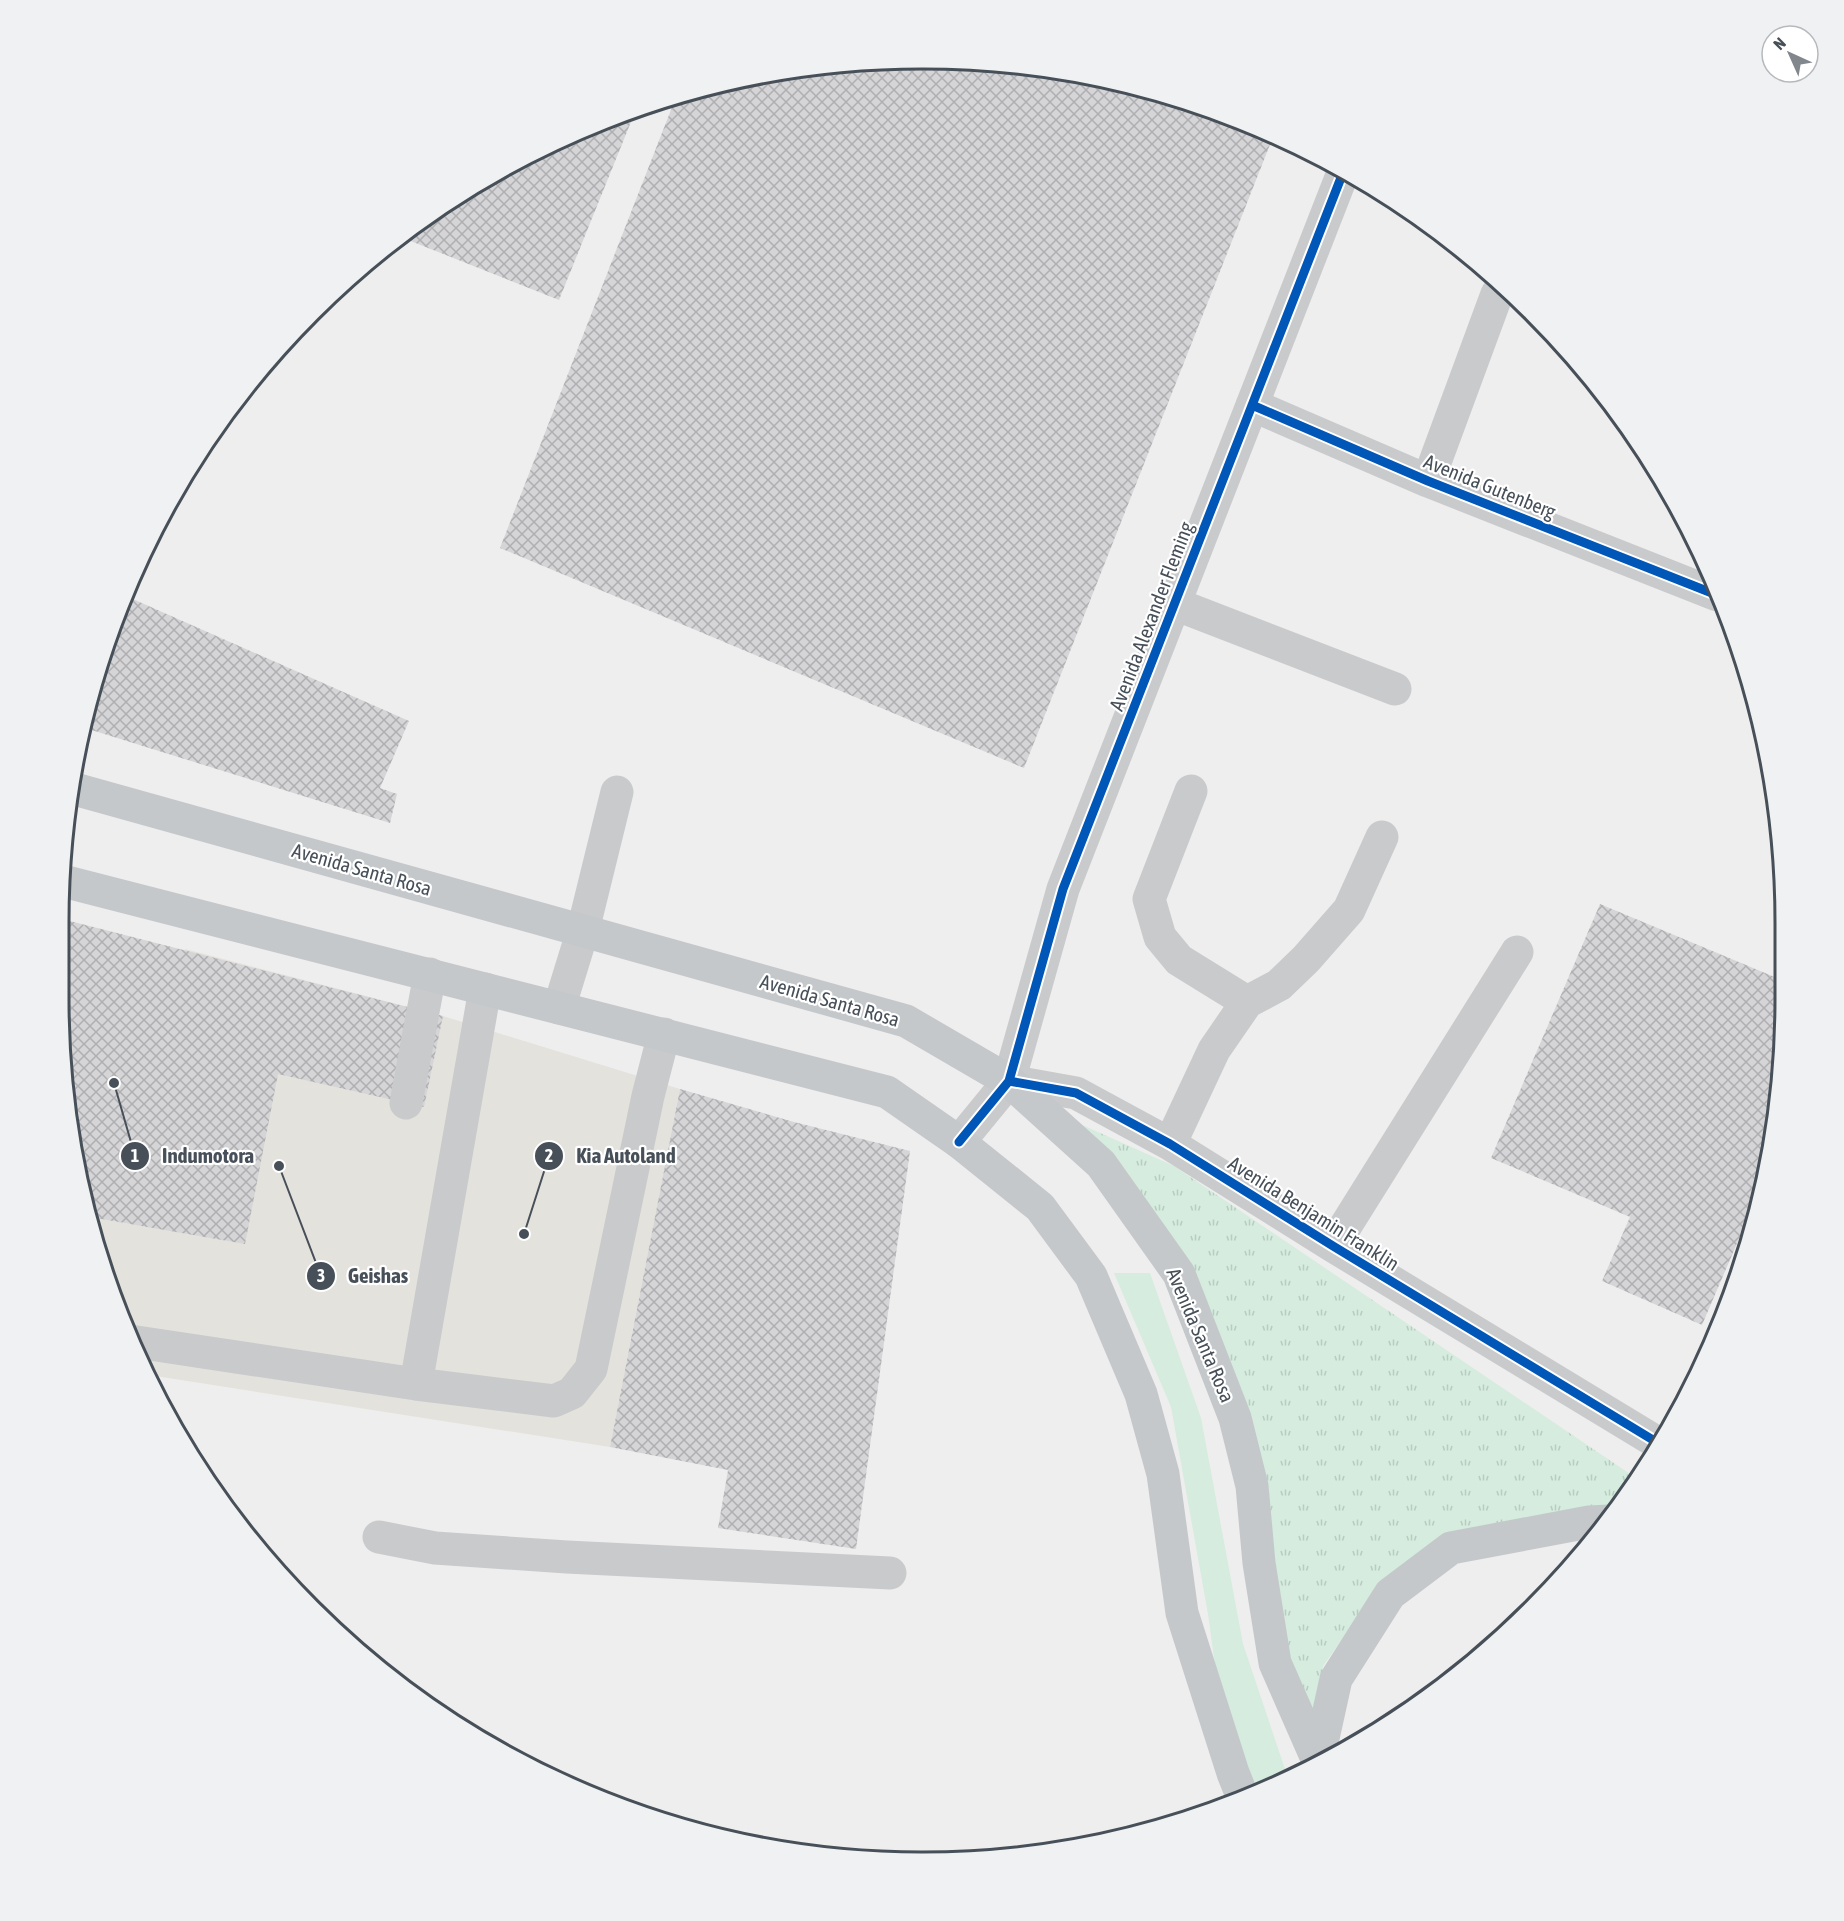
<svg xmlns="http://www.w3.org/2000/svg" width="1844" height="1921" font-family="'Asap Condensed',sans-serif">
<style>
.commercial{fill:#e4e2dc}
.grass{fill:#d5ecde}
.park{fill:url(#park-tufts)}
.building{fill:url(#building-cross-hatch)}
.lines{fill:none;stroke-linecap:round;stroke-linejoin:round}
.minor{stroke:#c9cacc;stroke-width:33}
.major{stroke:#c5c8ca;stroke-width:33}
.cycleway-casing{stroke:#fff;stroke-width:13}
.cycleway{stroke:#0057b8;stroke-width:9}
.labels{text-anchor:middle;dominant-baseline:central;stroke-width:4.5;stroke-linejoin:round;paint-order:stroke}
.street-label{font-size:20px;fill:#475059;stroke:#fff}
.rim{fill:none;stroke:#475059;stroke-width:3}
.leader{fill:none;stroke:#475059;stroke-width:2}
.callout-dot{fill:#475059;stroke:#fff;stroke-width:2}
.mark-label{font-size:18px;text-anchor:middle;font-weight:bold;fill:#fff}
.callout-label{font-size:21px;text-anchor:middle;font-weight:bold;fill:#475059;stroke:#fff;stroke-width:4.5;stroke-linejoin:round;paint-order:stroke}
</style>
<defs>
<pattern id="park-tufts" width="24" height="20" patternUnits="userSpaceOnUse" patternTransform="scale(1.5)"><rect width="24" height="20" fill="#d5ecde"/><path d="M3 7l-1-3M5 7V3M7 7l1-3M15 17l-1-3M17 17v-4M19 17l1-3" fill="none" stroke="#b8ccc1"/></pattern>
<pattern id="building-cross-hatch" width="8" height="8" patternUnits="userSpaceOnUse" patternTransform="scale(1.5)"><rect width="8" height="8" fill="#d5d5d7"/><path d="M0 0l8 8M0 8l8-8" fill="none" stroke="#afafb1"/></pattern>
</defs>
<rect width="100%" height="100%" fill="#efeeee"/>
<path class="commercial" d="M 185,949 L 443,1016 L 680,1089 L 610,1447 L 149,1375 L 124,1330 L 90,1217 L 136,1225 Z"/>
<path class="grass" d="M 1114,1273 L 1150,1273 L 1201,1418 L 1243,1644 L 1287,1775 L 1254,1788 L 1222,1716 L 1208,1614 L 1171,1407 Z"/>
<path class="park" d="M 1080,1124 L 1174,1166 L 1636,1478 L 1618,1507 L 1586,1508 L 1382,1582 L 1323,1666 L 1315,1742 L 1280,1660 L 1249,1410 Z"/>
<path class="building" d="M 865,60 L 1034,66 L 1199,104 L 1273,137 L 1024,768 L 500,548 L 676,97 L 698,88 Z
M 635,112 L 559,300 L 398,236 L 540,148 Z
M 126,596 L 409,721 L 380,788 L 397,794 L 390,823 L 85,728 L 104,645 Z
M 1600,904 L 1784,981 L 1784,1056 L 1762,1185 L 1702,1325 L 1602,1281 L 1630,1217 L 1491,1158 Z
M 62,919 L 443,1016 L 424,1107 L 278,1074 L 245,1244 L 90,1217 L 75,1168 L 58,999 Z
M 680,1089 L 794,1122 L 910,1151 L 856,1549 L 718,1528 L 728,1470 L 610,1447 Z"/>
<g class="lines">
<path class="minor" d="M 1252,405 L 1428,481 L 1717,595
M 1428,481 L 1497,294
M 1175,604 L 1395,689
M 1191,791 L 1149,899 L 1160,937 L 1179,960 L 1247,1002
M 559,1008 L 583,930 L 617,792
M 1009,1081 L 1076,1093 L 1170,1144 L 1333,1246 L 1658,1443
M 406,1103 L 430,974
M 959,1142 L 1009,1081 L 1063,889 L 1344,170
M 1170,1144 L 1214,1050 L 1247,1002 L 1279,985 L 1306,959 L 1349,910 L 1382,837
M 1333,1246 L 1517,952
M 130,1341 L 416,1384 L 485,989
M 416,1384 L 554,1401 L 572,1393 L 591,1369 L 648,1096 L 664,1034
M 379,1537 L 435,1548 L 567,1557 L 890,1573"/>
<path class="major" d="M 71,788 L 906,1021 L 1009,1081 L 1101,1164 L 1179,1274 L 1235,1418 L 1252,1486 L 1259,1563 L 1275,1663 L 1318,1761
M 63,881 L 887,1092 L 959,1142 L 1040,1207 L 1091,1276 L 1141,1394 L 1163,1474 L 1182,1613 L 1233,1773 L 1241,1793
M 1318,1761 L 1336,1679 L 1390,1594 L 1451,1548 L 1589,1522 L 1609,1521"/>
<g class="cycleway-casing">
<path id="cycleway" d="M 1252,405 L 1428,481 L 1717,595
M 1009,1081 L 1076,1093 L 1170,1144 L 1333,1246 L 1658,1443
M 959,1142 L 1009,1081 L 1063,889 L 1344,170"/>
</g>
<use href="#cycleway" class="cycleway"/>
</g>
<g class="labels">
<g class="street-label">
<text transform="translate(1490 486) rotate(22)">Avenida Gutenberg</text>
<text transform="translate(1151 616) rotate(-69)">Avenida Alexander Fleming</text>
<text transform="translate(362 869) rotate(16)">Avenida Santa Rosa</text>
<text transform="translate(830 1000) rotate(16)">Avenida Santa Rosa</text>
<text transform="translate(1314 1213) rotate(32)">Avenida Benjamin Franklin</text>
<text transform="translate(1201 1335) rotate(67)">Avenida Santa Rosa</text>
</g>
</g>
<path d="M0 0H1844V1921H0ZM922 69H922A853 853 0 0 1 1775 922V999A853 853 0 0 1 922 1852H922A853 853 0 0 1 69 999V922A853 853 0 0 1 922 69Z" fill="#f0f1f2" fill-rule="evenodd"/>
<path class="rim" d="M922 69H922A853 853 0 0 1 1775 922V999A853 853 0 0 1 922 1852H922A853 853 0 0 1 69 999V922A853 853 0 0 1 922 69Z"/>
<path class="leader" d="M114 1083L135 1156M524 1234L549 1156M279 1166L321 1276"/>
<g class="callout-dot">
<circle cx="114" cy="1083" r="6"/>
<circle cx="524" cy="1234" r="6"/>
<circle cx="279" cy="1166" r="6"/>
<circle cx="135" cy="1156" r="15"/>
<circle cx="549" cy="1156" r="15"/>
<circle cx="321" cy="1276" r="15"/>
</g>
<g class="mark-label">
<text x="135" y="1162">1</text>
<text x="549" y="1162">2</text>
<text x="321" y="1282">3</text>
</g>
<g class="callout-label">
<text x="208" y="1163">Indumotora</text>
<text x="626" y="1163">Kia Autoland</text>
<text x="378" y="1283">Geishas</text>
</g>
<g transform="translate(1790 54) rotate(315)"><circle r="28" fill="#ffffff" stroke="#b5b9bd" stroke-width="1.5"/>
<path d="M0-4.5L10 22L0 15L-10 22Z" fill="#82878d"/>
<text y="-9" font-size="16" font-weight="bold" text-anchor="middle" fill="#475059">N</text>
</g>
</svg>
